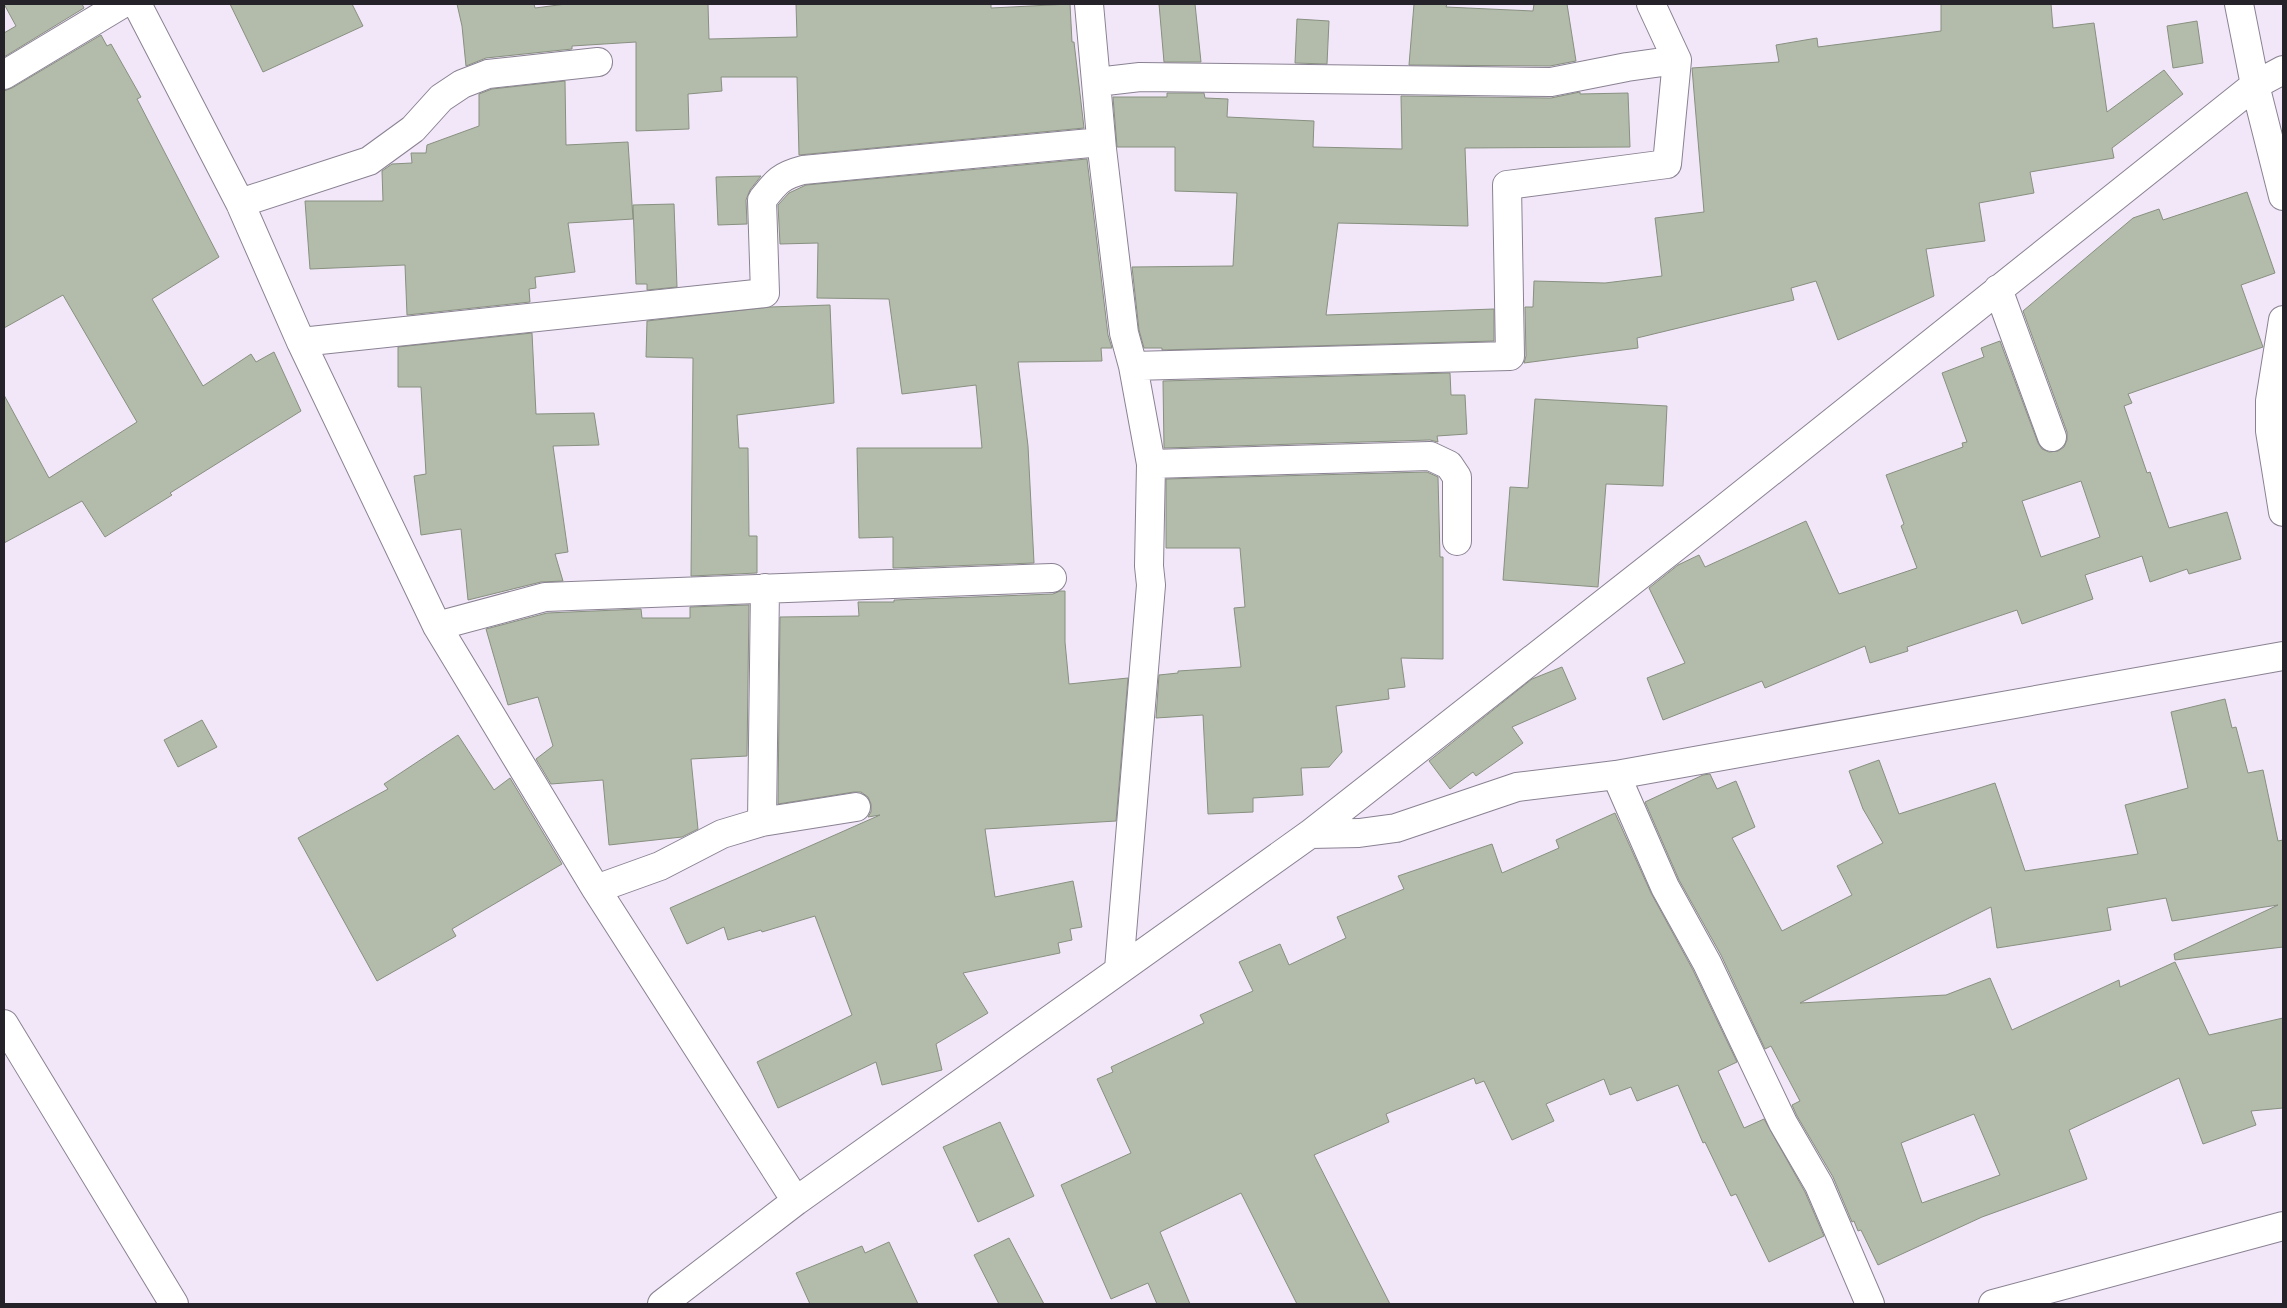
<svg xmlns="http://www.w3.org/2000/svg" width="2287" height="1308" font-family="'DejaVu Sans',sans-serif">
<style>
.building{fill:#b3bcab;stroke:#889080;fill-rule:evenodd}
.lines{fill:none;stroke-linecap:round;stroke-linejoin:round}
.minor-casing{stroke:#8a8292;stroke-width:30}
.minor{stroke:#fff;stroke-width:28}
</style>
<rect width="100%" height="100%" fill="#f1e7f9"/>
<path class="building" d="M 4,4 L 82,4 L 84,8 L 4,57 L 4,33 L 16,26 Z
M 230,4 L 352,4 L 363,26 L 263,72 Z
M 457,4 L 534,4 L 535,8 L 566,4 L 708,4 L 709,39 L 797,37 L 796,4 L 991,4 L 991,8 L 1070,4 L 1072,42 L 1074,42 L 1084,128 L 799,155 L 797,77 L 721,77 L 722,91 L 688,94 L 689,129 L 636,131 L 636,42 L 572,46 L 572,49 L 486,58 L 466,66 L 462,26 Z
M 1159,4 L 1195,4 L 1201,62 L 1164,62 Z
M 1414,4 L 1447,4 L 1446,7 L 1533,11 L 1534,4 L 1567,4 L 1576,61 L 1550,66 L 1409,65 Z
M 1941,4 L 2051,4 L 2053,28 L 2094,23 L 2107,112 L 2164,70 L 2183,94 L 2112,148 L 2114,158 L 2030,172 L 2034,193 L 1979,203 L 1985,241 L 1926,249 L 1934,296 L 1838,340 L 1816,281 L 1791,288 L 1794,300 L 1637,338 L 1638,348 L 1524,363 L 1526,356 L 1525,307 L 1533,307 L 1534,281 L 1605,283 L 1662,276 L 1655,218 L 1704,212 L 1692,68 L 1779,62 L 1776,45 L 1817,38 L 1818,47 L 1941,31 Z
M 1297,19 L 1329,21 L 1327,64 L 1295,63 Z
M 2197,21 L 2203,63 L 2173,68 L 2167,26 Z
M 101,35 L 107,46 L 111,44 L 141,97 L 137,99 L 219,257 L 152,299 L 203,386 L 251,354 L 256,362 L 274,352 L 301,411 L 170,493 L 172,495 L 105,537 L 82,501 L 4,543 L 4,395 L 49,478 L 137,422 L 63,295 L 4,328 L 4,91 L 12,88 Z
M 565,81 L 566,145 L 628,142 L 633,219 L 568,223 L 575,272 L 535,277 L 536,288 L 529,289 L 530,302 L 407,315 L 405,265 L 310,269 L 305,201 L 383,201 L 382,171 L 392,164 L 412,163 L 411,153 L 426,153 L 427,145 L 479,126 L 479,94 L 492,89 Z
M 1580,92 L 1580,94 L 1628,93 L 1630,147 L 1465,148 L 1468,226 L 1338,223 L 1326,315 L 1494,309 L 1494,341 L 1162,350 L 1162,348 L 1144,348 L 1139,330 L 1132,267 L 1233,266 L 1237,193 L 1175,191 L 1175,147 L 1117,147 L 1113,97 L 1167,97 L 1167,93 L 1204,93 L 1205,98 L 1228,99 L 1227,117 L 1314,121 L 1313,147 L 1402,149 L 1401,96 L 1551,98 Z
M 1087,159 L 1108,335 L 1112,348 L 1101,348 L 1102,361 L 1018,362 L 1028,446 L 1034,563 L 893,568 L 893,537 L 859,538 L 857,448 L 982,448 L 976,385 L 902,394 L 889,299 L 817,298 L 818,243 L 780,244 L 778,205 L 789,193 L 806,185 Z
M 761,176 L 750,190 L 746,200 L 747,224 L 718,225 L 716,177 Z
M 2247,192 L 2275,273 L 2241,285 L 2263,347 L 2128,394 L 2132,403 L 2124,406 L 2147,473 L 2150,472 L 2169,528 L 2227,512 L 2241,559 L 2189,574 L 2187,569 L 2150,582 L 2142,556 L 2085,575 L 2093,599 L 2022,624 L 2017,610 L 1907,647 L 1908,651 L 1870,663 L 1865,646 L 1765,688 L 1762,681 L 1663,720 L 1647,678 L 1685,663 L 1649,588 L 1678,565 L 1699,555 L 1705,567 L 1806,521 L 1839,594 L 1917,568 L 1901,526 L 1904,524 L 1886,475 L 1963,447 L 1962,443 L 1967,442 L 1942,373 L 1984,357 L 1981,348 L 2000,341 L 2038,443 L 2042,449 L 2049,452 L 2058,451 L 2064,447 L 2067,440 L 2067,432 L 2023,311 L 2133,218 L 2159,209 L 2163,220 ZM 2081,481 L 2100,537 L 2041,557 L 2022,501 Z
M 674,204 L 677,287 L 647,290 L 647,284 L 636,284 L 633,205 Z
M 830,305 L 834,403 L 737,415 L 739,448 L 748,448 L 749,536 L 757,536 L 757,573 L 691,576 L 693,358 L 646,357 L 647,321 L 770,307 Z
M 532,333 L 536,414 L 594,413 L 599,445 L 553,446 L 568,552 L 555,554 L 563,581 L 541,582 L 468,600 L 461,529 L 421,535 L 414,476 L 426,474 L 421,387 L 398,387 L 398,347 Z
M 1450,373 L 1451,395 L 1465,395 L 1467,434 L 1437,436 L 1438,442 L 1430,440 L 1164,448 L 1163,381 Z
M 1535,399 L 1667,406 L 1663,486 L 1606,484 L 1598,587 L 1503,580 L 1510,487 L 1528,488 Z
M 1427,472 L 1438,477 L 1440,557 L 1443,557 L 1443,659 L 1401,658 L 1405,687 L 1388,689 L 1389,699 L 1336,706 L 1342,752 L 1329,767 L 1301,768 L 1303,795 L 1253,798 L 1253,812 L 1208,814 L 1203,715 L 1156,718 L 1159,675 L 1178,673 L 1178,671 L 1241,667 L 1234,608 L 1245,607 L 1240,548 L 1166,548 L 1166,479 Z
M 1060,591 L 1065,591 L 1065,642 L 1069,684 L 1128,678 L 1116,821 L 985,829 L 995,897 L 1073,881 L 1082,927 L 1070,929 L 1072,940 L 1058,943 L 1060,953 L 963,973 L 988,1013 L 936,1044 L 942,1070 L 882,1085 L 876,1062 L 778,1108 L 757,1062 L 852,1015 L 815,916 L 762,932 L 761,930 L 728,940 L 724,927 L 687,944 L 670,908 L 880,815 L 868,817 L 871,812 L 871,804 L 868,797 L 861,792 L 854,792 L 778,804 L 780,617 L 859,616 L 858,602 L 894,602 L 894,600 L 1053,594 Z
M 749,605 L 747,756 L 691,759 L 698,829 L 682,837 L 609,845 L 603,780 L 551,784 L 536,759 L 553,746 L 538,697 L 508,705 L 486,629 L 547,613 L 641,609 L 642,618 L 690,618 L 690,607 Z
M 1562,667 L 1576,699 L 1512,727 L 1523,743 L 1476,776 L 1473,772 L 1450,789 L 1429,761 L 1532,679 Z
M 2225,699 L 2232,728 L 2236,727 L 2248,773 L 2263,770 L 2278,841 L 2283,840 L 2283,947 L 2175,960 L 2174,954 L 2278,905 L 2172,921 L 2166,898 L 2107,908 L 2111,930 L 1997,948 L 1991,907 L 1800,1003 L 1946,995 L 1990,978 L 2012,1030 L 2119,980 L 2120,987 L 2175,962 L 2209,1035 L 2283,1018 L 2283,1108 L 2251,1111 L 2256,1125 L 2203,1144 L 2179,1078 L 2069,1130 L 2087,1179 L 1982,1217 L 1878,1265 L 1861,1230 L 1858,1231 L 1854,1221 L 1852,1222 L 1833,1177 L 1797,1116 L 1792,1105 L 1800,1101 L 1771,1046 L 1765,1049 L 1721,955 L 1679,880 L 1645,802 L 1703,775 L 1710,774 L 1717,789 L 1736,781 L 1755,827 L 1732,838 L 1782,931 L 1852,895 L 1837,866 L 1883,843 L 1863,809 L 1849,771 L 1879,760 L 1899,814 L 1995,783 L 2025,871 L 2138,854 L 2125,805 L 2188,788 L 2171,712 ZM 1974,1114 L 2000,1175 L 1922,1203 L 1901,1143 Z
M 202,720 L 217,747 L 178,767 L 164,740 Z
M 458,735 L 494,790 L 510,778 L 562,864 L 452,929 L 456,936 L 377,981 L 298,838 L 388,789 L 384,784 Z
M 1615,813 L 1651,893 L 1693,970 L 1737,1062 L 1718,1071 L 1744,1128 L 1764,1119 L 1805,1192 L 1824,1236 L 1769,1262 L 1736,1194 L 1731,1196 L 1705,1142 L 1703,1143 L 1678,1085 L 1637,1101 L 1631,1087 L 1610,1095 L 1604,1079 L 1546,1104 L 1554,1121 L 1512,1140 L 1484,1081 L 1476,1084 L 1474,1078 L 1386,1114 L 1389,1122 L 1314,1155 L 1390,1304 L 1297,1304 L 1241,1193 L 1160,1232 L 1190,1304 L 1157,1304 L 1148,1283 L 1111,1299 L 1061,1185 L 1131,1153 L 1097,1079 L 1113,1072 L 1111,1067 L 1204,1023 L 1200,1015 L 1253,991 L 1239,962 L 1280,944 L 1289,965 L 1346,938 L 1337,917 L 1404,889 L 1398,876 L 1492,844 L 1502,873 L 1559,848 L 1556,840 Z
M 1000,1122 L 1034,1196 L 978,1222 L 943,1147 Z
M 1009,1238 L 1044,1304 L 999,1304 L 974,1255 Z
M 889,1242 L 918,1304 L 810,1304 L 796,1273 L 862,1246 L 865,1253 Z"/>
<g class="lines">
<g class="minor-casing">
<path id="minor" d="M 137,4 L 240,203 L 301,342 L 437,626 L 596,889 L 796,1201
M 1089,4 L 1102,149 L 1124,333 L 1133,366 L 1151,464 L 1149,566 L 1151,585 L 1119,969
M 2239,4 L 2255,85 L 2283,196
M 4,75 L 122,4
M 1097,82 L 1140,77 L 1551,82 L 1627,67 L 1677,60 L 1651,4
M 240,203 L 369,161 L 413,129 L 441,98 L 462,84 L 488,74 L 598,62
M 1998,289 L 2052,437
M 2283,320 L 2270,401 L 2270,431 L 2283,512
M 301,342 L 765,293 L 762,200 C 776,182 780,176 803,170 L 1101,142
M 1133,366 L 1510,356 L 1507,185 L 1667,164 L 1677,60
M 1151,464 L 1430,456 L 1449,465 L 1457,477 L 1457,541
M 437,626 L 545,597 L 1052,578
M 1616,775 L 1665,887 L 1707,963 L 1783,1123 L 1819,1185 L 1870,1304
M 762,822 L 856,807
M 1310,834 L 1359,833 L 1396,828 L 1517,787 L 1616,775 L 2283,656
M 596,889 L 660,866 L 722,834 L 762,822 L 765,588
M 4,1024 L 174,1304
M 662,1304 L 796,1201 L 1310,834 L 1715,516 L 2255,85 L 2283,70
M 1993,1304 L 2283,1226"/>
</g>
<use href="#minor" class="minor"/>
</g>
<rect width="2287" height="1308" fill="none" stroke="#262229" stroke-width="10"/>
</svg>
